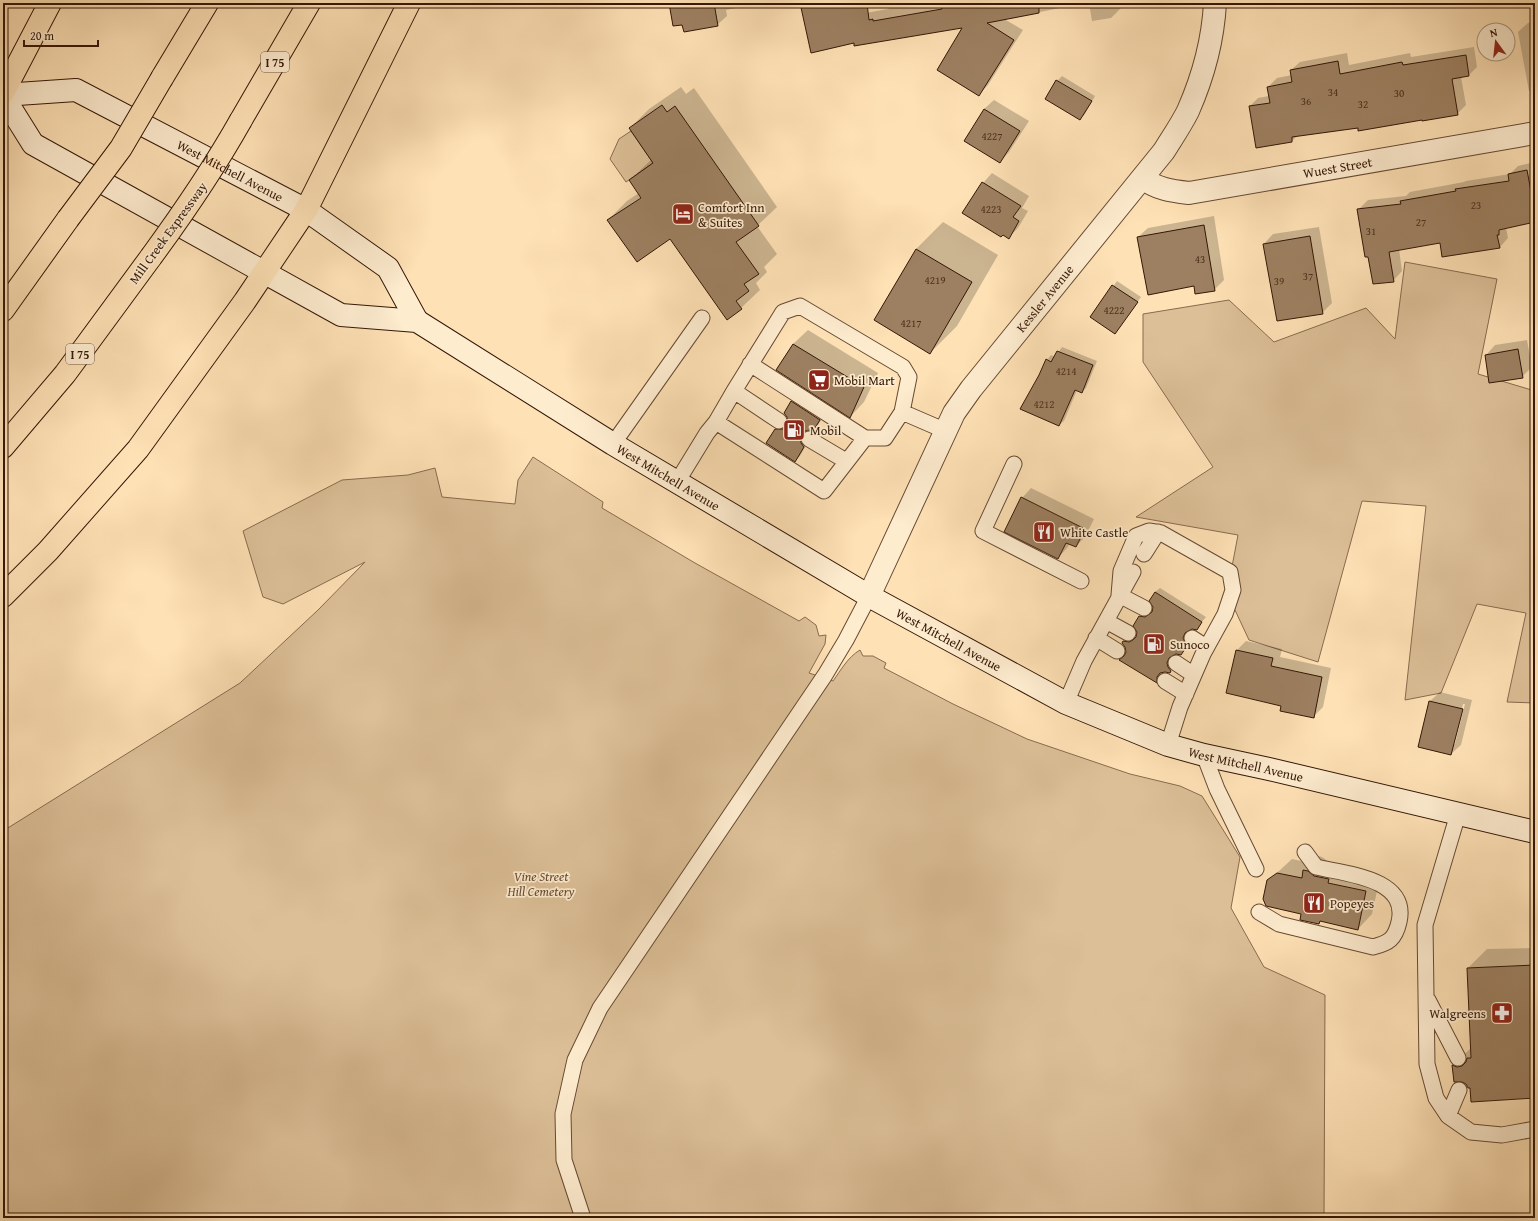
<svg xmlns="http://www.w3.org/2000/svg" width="1538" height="1221" font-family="'Gentium Book Plus',serif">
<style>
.green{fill:#dcbf97;stroke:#886b4e}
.shadow{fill:#0003;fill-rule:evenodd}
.building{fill:#9d8061;stroke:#341706}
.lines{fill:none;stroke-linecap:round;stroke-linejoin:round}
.service-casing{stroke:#664a32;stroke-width:17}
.minor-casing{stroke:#664a32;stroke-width:24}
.secondary-casing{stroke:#341706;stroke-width:24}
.motorway-casing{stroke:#341706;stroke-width:24}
.service{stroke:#feeccf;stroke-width:15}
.minor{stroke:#feeccf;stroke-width:22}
.secondary{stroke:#feeccf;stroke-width:22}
.motorway{stroke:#fee1b5;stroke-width:22}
.motorway-bridge-casing{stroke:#341706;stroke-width:24;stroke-linecap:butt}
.motorway-bridge{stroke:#fee1b5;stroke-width:22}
.labels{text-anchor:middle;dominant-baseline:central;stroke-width:3.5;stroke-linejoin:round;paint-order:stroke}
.number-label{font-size:11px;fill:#4e311d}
.shield{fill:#feeccf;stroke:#715742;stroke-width:1}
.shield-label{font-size:12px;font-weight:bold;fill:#341706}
.street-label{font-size:13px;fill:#341706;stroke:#feeccf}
.poi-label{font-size:13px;fill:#341706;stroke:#feeccf;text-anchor:start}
.park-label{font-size:13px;font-style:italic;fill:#664932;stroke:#feeccf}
</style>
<rect width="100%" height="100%" fill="#fee1b5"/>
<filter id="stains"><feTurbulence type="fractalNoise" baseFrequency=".005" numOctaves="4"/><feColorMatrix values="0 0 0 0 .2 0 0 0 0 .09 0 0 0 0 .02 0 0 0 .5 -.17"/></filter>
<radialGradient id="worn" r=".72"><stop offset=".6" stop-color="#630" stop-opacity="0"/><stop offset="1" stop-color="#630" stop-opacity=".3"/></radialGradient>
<path class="green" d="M 631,131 L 653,163 L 626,182 L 610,159 L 619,139 Z
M 1405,262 L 1497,279 L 1478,374 L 1535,391 L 1535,703 L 1507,702 L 1526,613 L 1477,604 L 1441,693 L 1405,700 L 1426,506 L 1362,501 L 1318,662 L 1249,640 L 1227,593 L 1238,535 L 1136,517 L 1213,467 L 1143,362 L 1143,314 L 1229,300 L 1274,342 L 1366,308 L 1395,339 Z
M 1535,303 L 1535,368 L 1531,307 Z
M 533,457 L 603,502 L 602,508 L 695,563 L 799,621 L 805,617 L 816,625 L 819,636 L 826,635 L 825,644 L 809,673 L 833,681 C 841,670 848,657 860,650 L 863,656 L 873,656 L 886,663 L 884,668 L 953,704 L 1027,739 L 1130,774 L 1180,786 L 1202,796 L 1240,857 L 1231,908 L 1264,967 L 1325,995 L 1324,1218 L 3,1218 L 3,831 L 240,683 L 318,610 L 365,562 L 283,604 L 263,597 L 243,531 L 342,480 L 408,475 L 435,468 L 442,497 L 515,504 L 518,480 Z"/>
<path class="shadow" d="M 671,3 L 761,3 L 726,10 L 727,16 L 717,25 Z
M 908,3 L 1085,3 L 1004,19 L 1023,30 L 988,85 L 978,95 L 964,27 L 854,42 L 817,22 L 888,9 L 890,7 Z
M 1089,3 L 1120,3 L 1121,8 L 1111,18 L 1092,21 Z
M 1535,21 L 1535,90 L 1529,91 L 1518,32 L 1528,23 Z
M 1474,47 L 1477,67 L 1469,75 L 1461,77 L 1466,105 L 1457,114 L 1298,135 L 1292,141 L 1257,147 L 1250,106 L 1258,98 L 1269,96 L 1268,87 L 1277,78 L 1292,75 L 1291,70 L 1300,62 L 1347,53 L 1349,65 L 1410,53 L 1411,57 Z
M 1062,76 L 1095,96 L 1085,114 L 1080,119 L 1057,81 Z
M 681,87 L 686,94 L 694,88 L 777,207 L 757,226 L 777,254 L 764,267 L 767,272 L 756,283 L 760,290 L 741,308 L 670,238 L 608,220 L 627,201 L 639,193 L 630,180 L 652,159 L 630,128 L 649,109 Z
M 994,100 L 1029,121 L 1009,152 L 1000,162 L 984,109 Z
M 1535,162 L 1535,221 L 1506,228 L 1508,238 L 1499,248 L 1441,242 L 1399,249 L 1402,271 L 1393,281 L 1358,210 L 1368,200 L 1406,196 L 1410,192 L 1464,182 L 1466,181 L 1510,174 L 1518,166 Z
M 992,173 L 1029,196 L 1022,208 L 1028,211 L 1018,228 L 1009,237 L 983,183 Z
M 1214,216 L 1224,280 L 1214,290 L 1195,285 L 1138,237 L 1148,228 Z
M 943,222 L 998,255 L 957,326 L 930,353 L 875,320 L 916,249 Z
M 1319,227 L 1332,303 L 1322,313 L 1264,244 L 1273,234 Z
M 1117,281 L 1141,297 L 1115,333 L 1091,317 Z
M 808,330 L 878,373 L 864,402 L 850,417 L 777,370 L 793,344 Z
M 1527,340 L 1532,367 L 1522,377 L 1486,355 L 1495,345 Z
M 1062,347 L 1097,361 L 1086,388 L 1082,392 L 1077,390 L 1064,421 L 1059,425 L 1047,360 L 1051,355 L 1055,357 Z
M 796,397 L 824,415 L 818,425 L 813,430 L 805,430 L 805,438 L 808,442 L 800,456 L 795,461 L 775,429 L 780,425 L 788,425 L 792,402 Z
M 1031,488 L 1094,519 L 1085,537 L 1076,546 L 1070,543 L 1067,548 L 1058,558 L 1022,498 Z
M 1160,588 L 1206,617 L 1196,629 L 1192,628 L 1188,630 L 1187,633 L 1191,640 L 1180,654 L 1176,653 L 1172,655 L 1171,658 L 1174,668 L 1169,672 L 1161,672 L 1161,678 L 1156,682 L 1120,659 L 1127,652 L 1124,641 L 1129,637 L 1134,638 L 1137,637 L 1140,616 L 1145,612 L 1150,613 L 1153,612 L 1155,592 Z
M 1246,641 L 1282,649 L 1280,657 L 1331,668 L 1323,707 L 1313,717 L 1282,705 L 1227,693 L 1237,650 Z
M 1440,692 L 1472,700 L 1461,745 L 1451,754 L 1430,701 ZM 1463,704 L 1465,704 L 1455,744 L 1453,744 Z
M 1318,856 L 1322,857 L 1329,862 L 1342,865 L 1380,877 L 1372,914 L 1358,929 L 1322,920 L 1319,923 L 1302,913 L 1268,881 L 1292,859 L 1311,863 Z
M 1535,948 L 1535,1097 L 1471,1087 L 1462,1081 L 1455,1081 L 1453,1065 L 1472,1047 L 1468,968 L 1487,949 Z"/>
<path class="building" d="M 669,3 L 714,3 L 718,26 L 684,32 L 682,25 L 673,26 Z
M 800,3 L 867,3 L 869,20 L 873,19 L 873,21 L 942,9 L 941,3 L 1039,3 L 1039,13 L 987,23 L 1014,40 L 979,96 L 937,70 L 962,28 L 854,46 L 854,43 L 811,53 Z
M 1466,55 L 1469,76 L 1452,79 L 1458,115 L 1422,121 L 1422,120 L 1358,131 L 1358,128 L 1292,137 L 1292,142 L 1256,148 L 1249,106 L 1270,103 L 1267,87 L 1292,82 L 1290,70 L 1338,61 L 1340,74 L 1402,62 L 1403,65 Z
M 1056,80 L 1092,101 L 1080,120 L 1045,99 Z
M 662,105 L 667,112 L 675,106 L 759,226 L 736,242 L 759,274 L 744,284 L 749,291 L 736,301 L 742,309 L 727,320 L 670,239 L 637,262 L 607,220 L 641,198 L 629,180 L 653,163 L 629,128 Z
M 984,109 L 1020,131 L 1000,163 L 964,141 Z
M 1527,170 L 1535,213 L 1535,222 L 1499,230 L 1499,235 L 1497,235 L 1500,248 L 1442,257 L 1440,243 L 1389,252 L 1394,282 L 1373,284 L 1368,257 L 1365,257 L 1357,209 L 1401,204 L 1400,201 L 1456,191 L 1455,189 L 1509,181 L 1508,174 Z
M 982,182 L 1021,206 L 1013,217 L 1019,221 L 1009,239 L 1003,235 L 1001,237 L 962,213 Z
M 1204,225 L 1215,291 L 1195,294 L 1194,286 L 1148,295 L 1137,237 Z
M 1310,236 L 1323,314 L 1277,321 L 1263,244 Z
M 916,249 L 972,282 L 930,354 L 874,320 Z
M 1112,285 L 1138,302 L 1115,334 L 1090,317 Z
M 793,344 L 864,387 L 850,418 L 776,370 Z
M 1518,349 L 1523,378 L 1489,383 L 1485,355 Z
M 1057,351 L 1093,365 L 1082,393 L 1075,390 L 1059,426 L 1020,409 L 1039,375 L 1046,359 L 1051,362 Z
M 791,401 L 820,420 L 813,431 L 805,431 L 801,435 L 801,443 L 804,447 L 795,462 L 766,443 L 775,429 L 783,429 L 787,426 L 787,417 L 784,413 Z
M 1021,497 L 1085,529 L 1076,547 L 1066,543 L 1058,559 L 1004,532 Z
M 1155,592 L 1202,622 L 1197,630 L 1192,629 L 1185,633 L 1183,638 L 1187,646 L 1181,655 L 1176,654 L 1169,658 L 1167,663 L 1168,667 L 1171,671 L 1170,673 L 1165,672 L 1160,673 L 1157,677 L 1157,683 L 1119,660 L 1124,656 L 1126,652 L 1125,647 L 1122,643 L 1123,641 L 1129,642 L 1133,640 L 1136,637 L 1137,632 L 1133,626 L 1139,616 L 1145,617 L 1152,612 L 1153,607 L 1149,601 Z
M 1236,650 L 1273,658 L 1271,666 L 1322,677 L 1314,718 L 1280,711 L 1281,706 L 1226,693 Z
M 1429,701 L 1463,709 L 1451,755 L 1418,747 Z
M 1303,870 L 1308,871 L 1314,876 L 1329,879 L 1328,883 L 1366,891 L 1358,930 L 1320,921 L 1319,924 L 1300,920 L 1301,914 L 1266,906 L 1263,899 L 1267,880 L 1277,873 L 1302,878 Z
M 1535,965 L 1535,1098 L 1471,1102 L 1470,1088 L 1468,1088 L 1466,1084 L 1462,1082 L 1454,1082 L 1452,1065 L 1457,1067 L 1462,1066 L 1466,1062 L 1467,1058 L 1471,1058 L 1467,968 Z"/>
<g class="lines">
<g class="service-casing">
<path id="service" d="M 750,364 L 865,438
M 734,391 L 779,421
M 716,422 L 824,491 L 865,438 L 885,438 L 902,412
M 809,439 L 846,461
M 613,444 L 702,318
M 1014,464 L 983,531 L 1081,581
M 677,482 L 707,433 L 716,422 L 734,391 L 783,312 L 800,306 L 903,367 L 909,377 L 902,412 L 946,431
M 1144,554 L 1158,532
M 1119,595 L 1121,571 L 1136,536 L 1149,531 L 1161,533 L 1230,572 L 1233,590 L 1225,614 L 1203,654 L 1180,707 L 1168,745
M 1119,595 L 1144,608
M 1106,621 L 1128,633
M 1096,638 L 1117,651
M 1192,638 L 1206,647
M 1176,663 L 1194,675
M 1165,681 L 1186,694
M 1066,703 L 1084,661 L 1133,572
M 1204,755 L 1217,789 L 1256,869
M 1458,814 L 1425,925 L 1427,1064 L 1436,1098 L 1448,1116 L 1471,1132 L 1502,1135 L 1535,1129
M 1259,912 L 1279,924 L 1373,947 C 1389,943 1395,939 1399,922 C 1409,878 1346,874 1316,867 L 1305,852
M 1428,1000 L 1458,1058
M 1448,1116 L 1459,1090
M 583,1218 L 564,1160 L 563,1114 L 575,1060 L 600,1008 L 825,675 L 846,640 L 869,596"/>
</g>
<g class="minor-casing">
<g id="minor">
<path id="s1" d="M 1143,178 C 1156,189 1172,191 1189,193 L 1535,133"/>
<path id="s2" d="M 869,596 L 954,413 L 971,389 L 1164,151 C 1172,138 1181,125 1188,111 C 1203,77 1213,40 1215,3"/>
</g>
</g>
<g class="secondary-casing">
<g id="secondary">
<path id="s3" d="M 3,95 L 76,90 L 306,210 L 388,268 L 417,321"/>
<path id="s4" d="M 3,96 L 33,144 L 341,315 L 417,321 L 613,444 L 869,596 L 1066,703 L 1168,745 L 1204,755 L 1269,769 L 1535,832"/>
</g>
</g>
<g class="motorway-casing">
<path id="motorway" d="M 162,78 L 207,3
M 3,93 L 50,3
M 241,120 L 309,3
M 3,310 L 68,219
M 3,447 L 65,374 L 151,257
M 3,596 L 48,551 L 138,449 L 245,301 L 306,210 L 409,3"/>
</g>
<use href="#service" class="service"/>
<use href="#minor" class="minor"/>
<use href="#secondary" class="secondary"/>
<use href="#motorway" class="motorway"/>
<g class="motorway-bridge-casing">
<path id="motorway-bridge" d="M 68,219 L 121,148 L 162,78
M 151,257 C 184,212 214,168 241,120"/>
</g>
<use href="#motorway-bridge" class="motorway-bridge"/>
</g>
<defs>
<g id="hotel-square" transform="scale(1.15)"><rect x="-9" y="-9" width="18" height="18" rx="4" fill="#8f2418" stroke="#feeccf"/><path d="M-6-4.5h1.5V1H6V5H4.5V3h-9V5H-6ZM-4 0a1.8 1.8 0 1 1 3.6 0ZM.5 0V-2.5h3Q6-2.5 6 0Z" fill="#fff"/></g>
<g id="supermarket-square" transform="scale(1.15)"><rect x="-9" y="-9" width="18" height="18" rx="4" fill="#8f2418" stroke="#feeccf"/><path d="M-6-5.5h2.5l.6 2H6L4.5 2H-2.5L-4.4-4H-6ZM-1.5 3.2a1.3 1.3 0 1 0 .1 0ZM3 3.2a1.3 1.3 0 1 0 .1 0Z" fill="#fff"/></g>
<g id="fuel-square" transform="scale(1.15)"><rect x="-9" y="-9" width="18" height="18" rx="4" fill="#8f2418" stroke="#feeccf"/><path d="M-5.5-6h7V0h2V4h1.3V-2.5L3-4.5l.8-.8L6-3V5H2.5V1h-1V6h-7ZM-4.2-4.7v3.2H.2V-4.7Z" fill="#fff"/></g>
<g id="restaurant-square" transform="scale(1.15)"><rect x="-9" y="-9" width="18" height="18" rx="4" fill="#8f2418" stroke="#feeccf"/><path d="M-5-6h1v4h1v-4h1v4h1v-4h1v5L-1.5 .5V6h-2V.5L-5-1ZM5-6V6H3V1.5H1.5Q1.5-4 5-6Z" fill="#fff"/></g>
<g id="pharmacy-square" transform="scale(1.15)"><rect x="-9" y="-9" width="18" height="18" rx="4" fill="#8f2418" stroke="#feeccf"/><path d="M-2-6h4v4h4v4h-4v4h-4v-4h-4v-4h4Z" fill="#fff"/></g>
</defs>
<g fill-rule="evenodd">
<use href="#hotel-square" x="683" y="214"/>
<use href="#supermarket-square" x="819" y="380"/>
<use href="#fuel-square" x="794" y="430"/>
<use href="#restaurant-square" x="1044" y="532"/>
<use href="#fuel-square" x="1154" y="644"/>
<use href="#restaurant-square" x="1314" y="903"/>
<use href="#pharmacy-square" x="1502" y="1013"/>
</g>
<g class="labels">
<g class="number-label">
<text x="1333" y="92">34</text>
<text x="1399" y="93">30</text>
<text x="1306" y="101">36</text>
<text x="1363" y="104">32</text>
<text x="992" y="136">4227</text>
<text x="1476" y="205">23</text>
<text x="991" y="209">4223</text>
<text x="1421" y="222">27</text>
<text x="1371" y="231">31</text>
<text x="1200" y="259">43</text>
<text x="1308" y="276">37</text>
<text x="935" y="280">4219</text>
<text x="1279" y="281">39</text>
<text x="1114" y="310">4222</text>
<text x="911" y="323">4217</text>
<text x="1066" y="371">4214</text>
<text x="1044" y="404">4212</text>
</g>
<g class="shield">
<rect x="261" y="52" width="28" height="20" rx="3"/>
<rect x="66" y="344" width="28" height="20" rx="3"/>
</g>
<g class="shield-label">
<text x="275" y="62">I 75</text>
<text x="80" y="354">I 75</text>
</g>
<g class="street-label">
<text stroke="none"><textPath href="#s1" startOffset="200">Wuest Street</textPath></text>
<text stroke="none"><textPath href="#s3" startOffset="247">West Mitchell Avenue</textPath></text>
<text transform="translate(168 233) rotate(-54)">Mill Creek Expressway</text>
<text stroke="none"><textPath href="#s2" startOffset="348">Kessler Avenue</textPath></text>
<text stroke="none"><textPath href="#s4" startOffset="781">West Mitchell Avenue</textPath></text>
<text stroke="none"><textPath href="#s4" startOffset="1105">West Mitchell Avenue</textPath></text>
<text stroke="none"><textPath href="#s4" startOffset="1429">West Mitchell Avenue</textPath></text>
</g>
<g class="poi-label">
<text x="698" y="207">Comfort Inn<tspan x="698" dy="15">&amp; Suites</tspan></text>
<text x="834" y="380">Mobil Mart</text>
<text x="810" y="430">Mobil</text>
<text x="1060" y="532">White Castle</text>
<text x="1170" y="644">Sunoco</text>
<text x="1330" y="903">Popeyes</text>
<text x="1486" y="1013" text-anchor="end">Walgreens</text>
</g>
<g class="park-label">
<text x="541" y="876">Vine Street<tspan x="541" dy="15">Hill Cemetery</tspan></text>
</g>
</g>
<rect width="1538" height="1221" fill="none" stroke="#fee1b5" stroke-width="16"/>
<rect x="4" y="4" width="1530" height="1213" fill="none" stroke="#341706" stroke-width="2"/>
<rect x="8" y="8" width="1522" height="1205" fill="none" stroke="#341706"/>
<g transform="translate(1496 42) rotate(345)"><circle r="19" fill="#feeccf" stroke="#ad977f"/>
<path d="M0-3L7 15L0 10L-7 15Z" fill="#8f2418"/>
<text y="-6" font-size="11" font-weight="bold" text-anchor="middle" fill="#341706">N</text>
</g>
<path d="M24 40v6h74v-6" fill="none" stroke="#341706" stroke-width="2"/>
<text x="30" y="40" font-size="12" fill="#341706" stroke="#feeccf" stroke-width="3" paint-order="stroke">20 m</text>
<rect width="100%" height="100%" filter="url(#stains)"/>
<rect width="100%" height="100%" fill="url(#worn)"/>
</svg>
